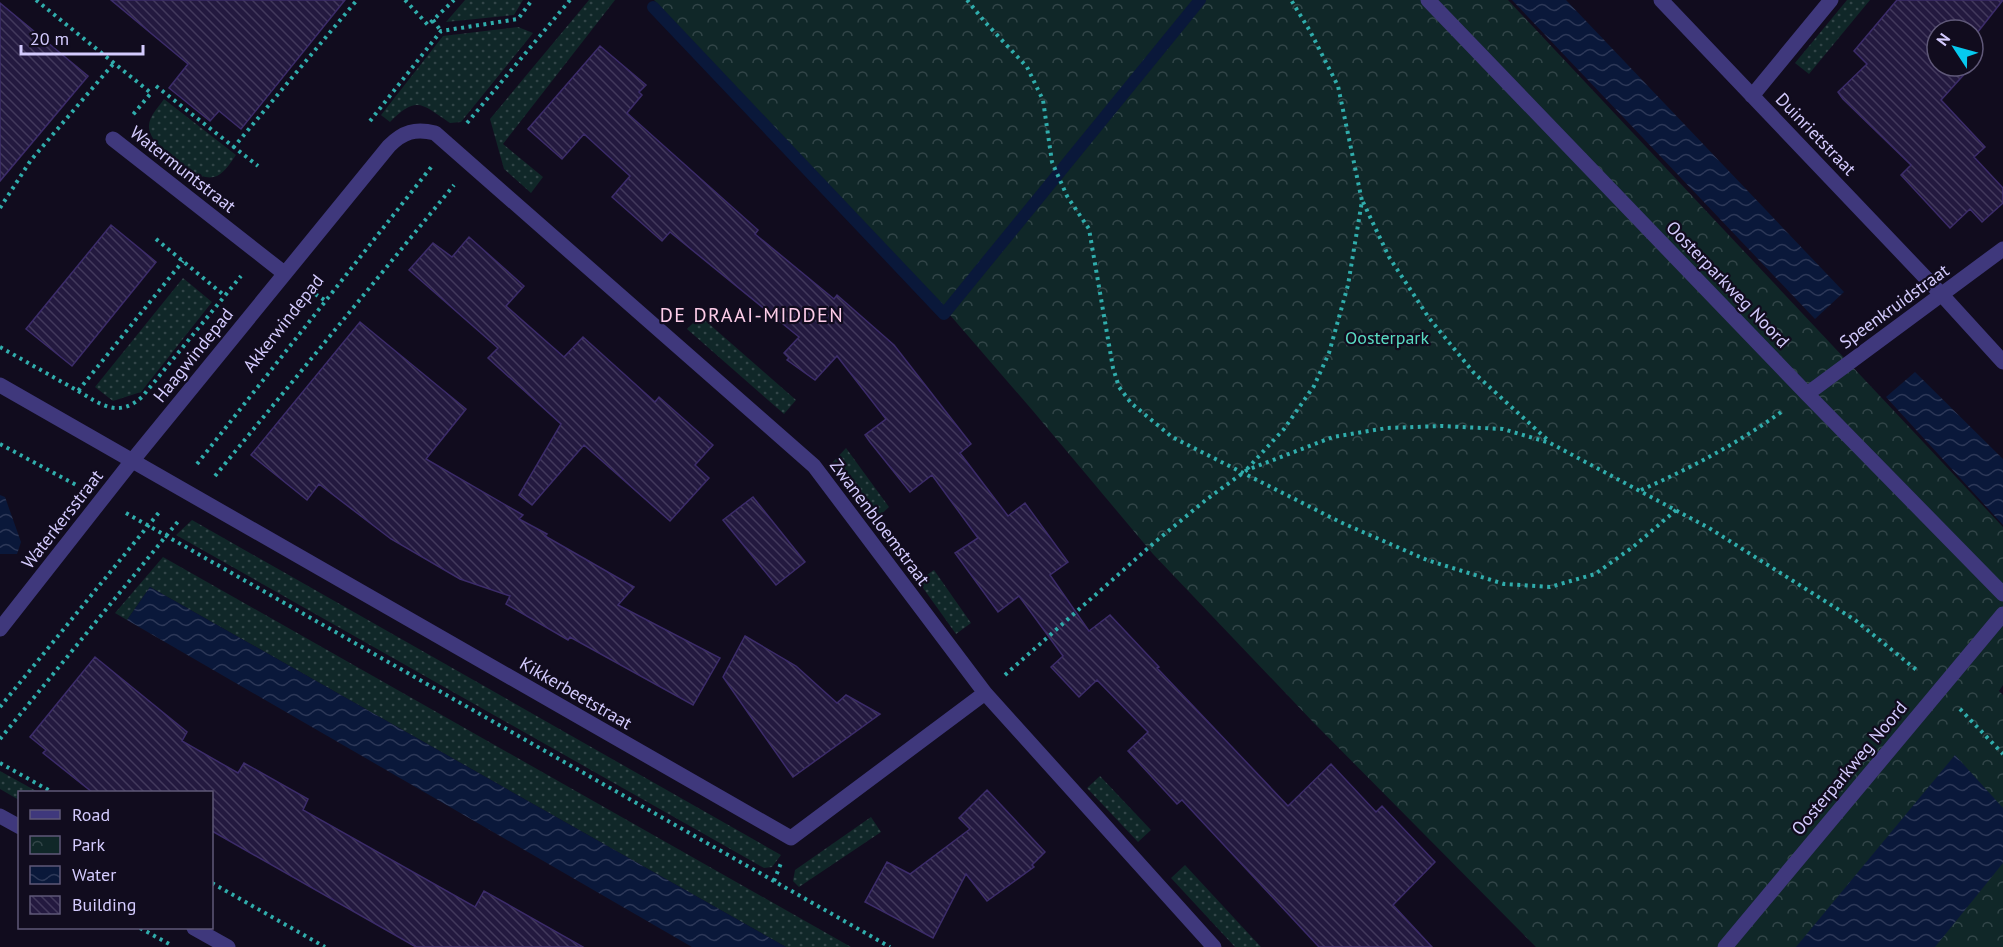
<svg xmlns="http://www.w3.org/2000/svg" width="2003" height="947" font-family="'PT Sans',sans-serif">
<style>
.grass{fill:url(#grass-dots)}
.park{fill:url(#park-crowns)}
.water{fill:url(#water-waves)}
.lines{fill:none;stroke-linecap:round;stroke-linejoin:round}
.stream{stroke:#0a183a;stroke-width:12}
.building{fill:url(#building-back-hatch);stroke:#3c2c6a;stroke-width:1.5}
.path{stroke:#30adac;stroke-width:4;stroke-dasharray:3 4.5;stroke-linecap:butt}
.minor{stroke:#3f387c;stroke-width:15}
.labels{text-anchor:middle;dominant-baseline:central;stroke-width:4.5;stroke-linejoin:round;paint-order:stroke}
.street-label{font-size:18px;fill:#d4cbfe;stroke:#110c1e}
.park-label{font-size:18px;fill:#59dbc2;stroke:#110c1e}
.neighbourhood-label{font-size:20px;letter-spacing:1.5px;fill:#fecde9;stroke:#110c1e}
</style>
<defs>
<pattern id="grass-dots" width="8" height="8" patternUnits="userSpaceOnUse" patternTransform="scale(1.5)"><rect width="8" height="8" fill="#102728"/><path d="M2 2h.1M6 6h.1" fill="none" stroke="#324548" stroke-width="1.8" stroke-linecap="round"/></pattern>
<pattern id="park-crowns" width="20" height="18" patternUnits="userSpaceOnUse" patternTransform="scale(1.5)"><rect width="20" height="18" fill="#102728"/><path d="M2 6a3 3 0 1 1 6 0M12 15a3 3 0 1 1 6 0" fill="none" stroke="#324548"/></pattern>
<pattern id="water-waves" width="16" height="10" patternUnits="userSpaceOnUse" patternTransform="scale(1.5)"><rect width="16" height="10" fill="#0a183a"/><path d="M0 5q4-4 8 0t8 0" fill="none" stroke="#2d3858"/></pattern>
<pattern id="building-back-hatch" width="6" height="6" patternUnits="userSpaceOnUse" patternTransform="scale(1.5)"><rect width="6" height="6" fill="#23193f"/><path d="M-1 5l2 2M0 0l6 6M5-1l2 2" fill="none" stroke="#42395c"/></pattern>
</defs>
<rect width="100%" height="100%" fill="#110c1e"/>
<path class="grass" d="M 465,0 L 523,0 L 514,15 L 446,22 Z
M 589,0 L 615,0 L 503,144 L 543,177 L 531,193 L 504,169 L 490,119 Z
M 1847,0 L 1870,0 L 1809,74 L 1795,63 Z
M 518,27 L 533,33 L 461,122 L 450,123 C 423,105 417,94 390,122 L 381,115 L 443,36 Z
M 164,99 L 236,155 C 231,162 225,172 217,176 C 197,185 151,148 149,128 C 148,117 158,108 164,99 Z
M 183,278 L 212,302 L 141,392 L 113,401 L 95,387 Z
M 700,316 L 796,400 L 784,414 L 687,329 Z
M 846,448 L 889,507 L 875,520 L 860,496 L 832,463 Z
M 192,520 L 781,855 L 772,867 L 764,868 L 176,535 Z
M 163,557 L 851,947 L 786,947 L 150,587 L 127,620 L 115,613 Z
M 934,570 L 971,623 L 956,634 L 918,581 Z
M 0,771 L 38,792 L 20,792 L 19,800 L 0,789 Z
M 1100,776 L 1151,830 L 1138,842 L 1087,788 Z
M 871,817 L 881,832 L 799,887 L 793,881 L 795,870 Z
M 1185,865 L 1261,947 L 1235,947 L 1171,878 Z"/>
<path class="park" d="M 654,0 L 1508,0 L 2003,527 L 2003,685 L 1999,691 L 2003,695 L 2003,947 L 1536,947 L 1313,722 L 1153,554 L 1033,411 L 950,315 Z"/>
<path class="water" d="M 1512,0 L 1566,0 L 1844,292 L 1815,319 Z
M 1915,372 L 2003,459 L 2003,525 L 1886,397 Z
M 0,495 L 5,497 L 21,542 L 17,554 L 0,554 Z
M 150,587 L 786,947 L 692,947 L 127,620 Z
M 1955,755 L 2003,808 L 2003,863 L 1935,947 L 1796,947 Z"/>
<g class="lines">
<path class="stream" d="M 653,7 L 944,314 L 1200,0"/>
</g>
<path class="building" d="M 111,0 L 345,0 L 241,129 L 219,111 L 210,121 L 169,88 L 188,64 Z
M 1897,0 L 2003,0 L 1973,38 L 1973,30 L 1937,30 L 1937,66 L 1963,66 L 1968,70 L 1941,100 L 1985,147 L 1974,157 L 2003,188 L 2003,203 L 1982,222 L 1970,209 L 1950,228 L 1901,175 L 1911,165 L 1843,99 L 1838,92 L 1867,64 L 1854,51 Z
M 0,3 L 88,76 L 0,181 Z
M 600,46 L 646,85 L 639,92 L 642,95 L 627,113 L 758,230 L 755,234 L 834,299 L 837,295 L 894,345 L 971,444 L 960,453 L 1008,516 L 1025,503 L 1068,562 L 1050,575 L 1089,631 L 1110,615 L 1159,667 L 1157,668 L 1288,806 L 1331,764 L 1376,812 L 1382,806 L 1435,862 L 1393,905 L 1432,947 L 1319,947 L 1182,800 L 1177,804 L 1128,751 L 1148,732 L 1097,680 L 1079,697 L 1051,667 L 1063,656 L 1019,596 L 998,612 L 955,553 L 978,538 L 932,475 L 910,492 L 870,442 L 865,435 L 886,419 L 837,356 L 815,380 L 787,360 L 789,358 L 784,353 L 799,337 L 670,232 L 662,241 L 612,197 L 630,176 L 584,134 L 562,159 L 528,129 Z
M 111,225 L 156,262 L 72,366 L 26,329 Z
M 469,237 L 524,286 L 506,306 L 564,357 L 583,337 L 655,402 L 659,397 L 713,445 L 695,465 L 709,478 L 670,521 L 584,445 L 532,505 L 519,495 L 561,424 L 488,358 L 498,348 L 409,270 L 433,243 L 452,257 Z
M 360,322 L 466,409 L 426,459 L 523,515 L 519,519 L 547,534 L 545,536 L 634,587 L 618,605 L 720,658 L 693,705 L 570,637 L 568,640 L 506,604 L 510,596 L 460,579 L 391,539 L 319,484 L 307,500 L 251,455 Z
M 753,497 L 805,562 L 776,585 L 723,520 Z
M 745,636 L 796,666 L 837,703 L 846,695 L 880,714 L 793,777 L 723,677 Z
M 95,657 L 187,732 L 182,741 L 238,773 L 244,763 L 308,799 L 303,810 L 475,907 L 484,891 L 583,947 L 416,947 L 212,831 L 212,792 L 92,792 L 43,753 L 46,750 L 30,737 Z
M 987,790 L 1045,852 L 1032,865 L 1034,867 L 987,901 L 966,874 L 933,938 L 865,902 L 887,862 L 910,874 L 970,829 L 959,818 Z"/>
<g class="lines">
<path class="path" d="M 36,0 L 151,93 L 131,117
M 405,0 L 428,25 L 454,0
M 967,0 L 985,22 L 1027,67 L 1043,100 L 1052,162 L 1067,196 L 1089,229 L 1113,368 L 1119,387 L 1131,403 L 1172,437 L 1340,522 L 1427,560 L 1504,584 L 1550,587 L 1595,574 L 1633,547 L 1676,510
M 433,20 L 441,31
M 156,86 L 258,166
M 370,121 L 441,31 L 518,19 L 532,0
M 467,123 L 570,0
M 233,148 L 357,0
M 1363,202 L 1389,257 L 1429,318 L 1474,373 L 1550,442
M 0,208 L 31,160 L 114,63
M 156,239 L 225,296
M 309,290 L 326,301
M 0,347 L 78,391 L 183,261
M 78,391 C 102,405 118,418 142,397 L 241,276
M 0,444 L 78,486
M 197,464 L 432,166
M 1247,469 L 1284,429 L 1314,386 L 1329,353 L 1348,285 L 1362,201 L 1338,86 L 1310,31 L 1291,0
M 215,476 L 454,185
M 1641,490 C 1691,468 1740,442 1784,410
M 126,513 L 890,947
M 1005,675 L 1155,542 L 1207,499 L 1247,470 L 1333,437 L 1387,428 L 1442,426 L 1503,429 L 1550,443 L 1709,528 L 1855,620 L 1919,672
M 0,707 L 161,510
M 1960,709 L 2003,754
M 0,739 L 180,519
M 0,763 L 52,792
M 774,881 L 781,863
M 212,883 L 325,947
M 140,928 L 171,945"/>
<path class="minor" d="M 1428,0 L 1807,394 L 2003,594
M 1661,0 L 1942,295 L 2003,362
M 1752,96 L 1831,0
M 113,139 L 284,273
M 0,385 L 791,838 L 985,693
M 1807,394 L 2003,249
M 0,629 L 132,461 L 389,146 C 403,132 415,128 435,133 L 814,466 L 985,693 L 1214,947
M 0,816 L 20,827
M 194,928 L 228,947
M 1725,947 L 2003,614"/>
</g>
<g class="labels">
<g class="street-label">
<text transform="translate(1816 134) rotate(46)">Duinrietstraat</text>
<text transform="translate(183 169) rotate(38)">Watermuntstraat</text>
<text transform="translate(1728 284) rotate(46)">Oosterparkweg Noord</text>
<text transform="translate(1894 306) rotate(-36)">Speenkruidstraat</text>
<text transform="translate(283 323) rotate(-52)">Akkerwindepad</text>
<text transform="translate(193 355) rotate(-51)">Haagwindepad</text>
<text transform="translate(62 519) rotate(-52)">Waterkersstraat</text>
<text transform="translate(880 522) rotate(53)">Zwanenbloemstraat</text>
<text transform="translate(576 693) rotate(30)">Kikkerbeetstraat</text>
<text transform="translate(1849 768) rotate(-50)">Oosterparkweg Noord</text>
</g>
<g class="park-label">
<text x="1387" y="337">Oosterpark</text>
</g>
<g class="neighbourhood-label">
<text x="752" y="315">DE DRAAI-MIDDEN</text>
</g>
</g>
<rect x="18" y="791" width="195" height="138" fill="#110c1e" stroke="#5f5878" stroke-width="1.5"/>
<rect x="30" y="810" width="30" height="9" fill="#3f387c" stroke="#5f5878" stroke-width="1.5"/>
<text x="72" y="821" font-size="18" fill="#d4cbfe">Road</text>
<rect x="30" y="836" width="30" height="18" fill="url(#park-crowns)" stroke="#5f5878" stroke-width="1.5"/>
<text x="72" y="851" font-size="18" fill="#d4cbfe">Park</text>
<rect x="30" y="866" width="30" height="18" fill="url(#water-waves)" stroke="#5f5878" stroke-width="1.5"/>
<text x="72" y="881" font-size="18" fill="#d4cbfe">Water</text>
<rect x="30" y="896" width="30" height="18" fill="url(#building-back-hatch)" stroke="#5f5878" stroke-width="1.5"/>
<text x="72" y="911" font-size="18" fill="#d4cbfe">Building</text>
<g transform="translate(1955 48) rotate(306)"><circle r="28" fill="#110c1e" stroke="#5f5878" stroke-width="1.5"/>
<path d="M0-4.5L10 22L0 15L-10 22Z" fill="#06caef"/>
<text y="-9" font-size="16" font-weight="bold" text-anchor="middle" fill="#d4cbfe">N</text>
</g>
<path d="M21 45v9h122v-9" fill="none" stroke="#d4cbfe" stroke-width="3"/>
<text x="30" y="45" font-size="18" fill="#d4cbfe" stroke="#110c1e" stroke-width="4.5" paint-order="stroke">20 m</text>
</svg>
